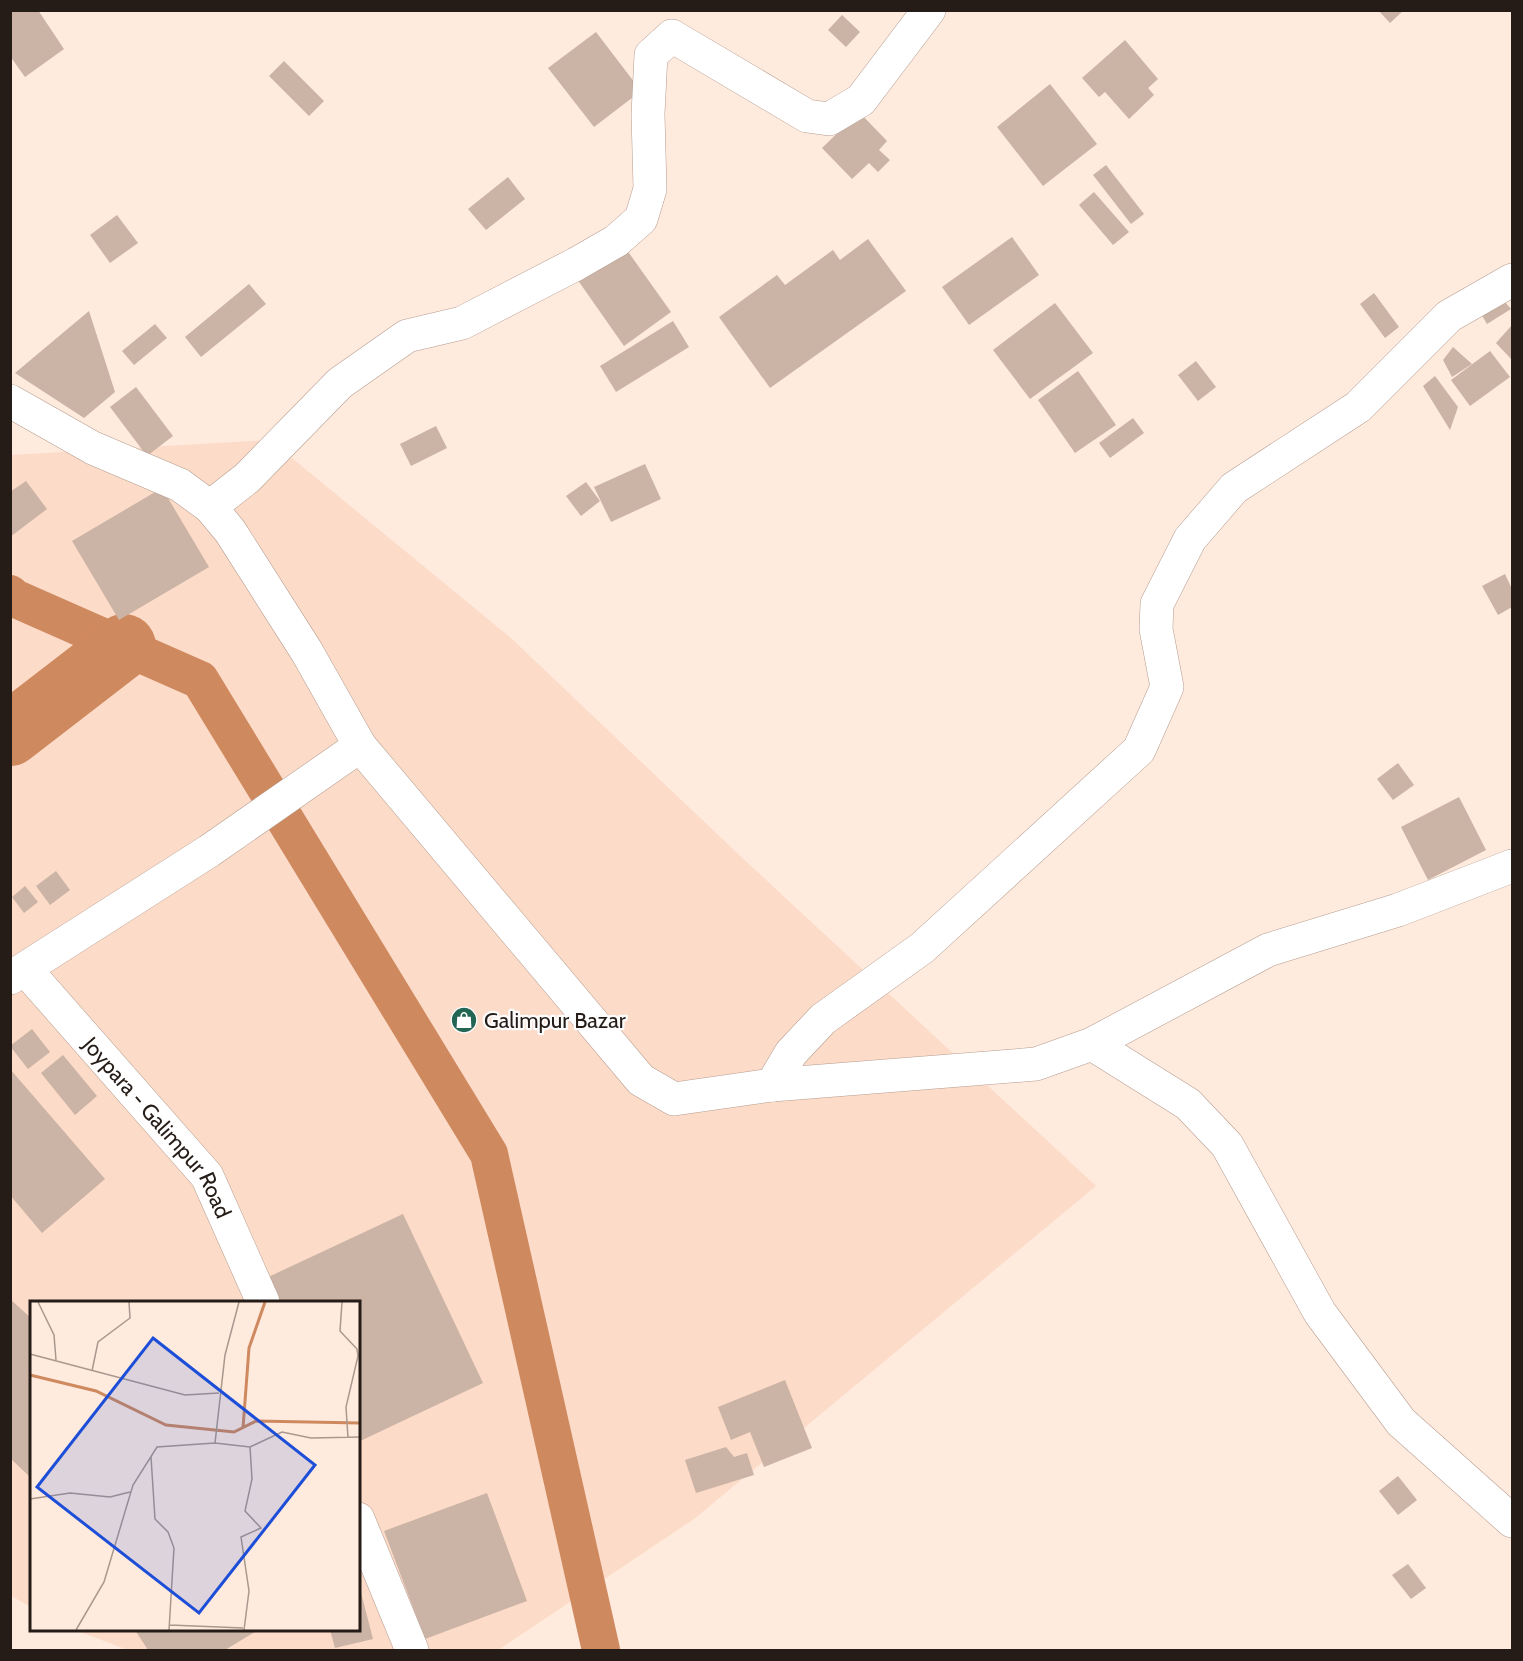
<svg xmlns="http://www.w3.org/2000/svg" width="1523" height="1661" font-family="Cabin,sans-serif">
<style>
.built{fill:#fcdbc8}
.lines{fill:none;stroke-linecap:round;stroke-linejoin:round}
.canal{stroke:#cf895f;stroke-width:38}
.river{stroke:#cf895f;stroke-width:64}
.building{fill:#cbb3a5}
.minor-casing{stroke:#b59d8f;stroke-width:34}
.minor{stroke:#fff;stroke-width:33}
.labels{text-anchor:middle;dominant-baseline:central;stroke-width:4.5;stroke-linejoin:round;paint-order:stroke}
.poi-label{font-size:22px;fill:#251c17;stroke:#fcfcfc;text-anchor:start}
.street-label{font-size:22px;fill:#251c17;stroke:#fcfcfc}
.inset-river{fill:none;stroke:#cf895f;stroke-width:3}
.inset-road{fill:none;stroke:#a8988e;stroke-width:1.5}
.view{fill:#1d4ed8;fill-opacity:0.15;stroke:#1d4ed8;stroke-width:3}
.inset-edge{fill:none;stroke:#251c17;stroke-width:3}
</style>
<rect width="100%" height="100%" fill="#ffeade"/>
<path class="built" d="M 270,440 L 512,639 L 737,853 L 1096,1186 L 694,1519 L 498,1650 L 128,1650 L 75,1630 L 358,1630 L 358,1302 L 32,1302 L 31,1607 L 11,1596 L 11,455 Z"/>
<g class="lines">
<path class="canal" d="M 10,594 L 14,598 L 200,680 L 489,1154 L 601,1650"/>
<path class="river" d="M 10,734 L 124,646"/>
</g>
<path class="building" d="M 10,10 L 38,10 L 64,49 L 25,77 L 10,56 Z
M 1378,10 L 1404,10 L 1390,23 Z
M 842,15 L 860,32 L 846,47 L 828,30 Z
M 596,32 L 641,91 L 594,127 L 548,68 Z
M 1125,40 L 1158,79 L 1148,88 L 1154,95 L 1129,119 L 1105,92 L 1099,97 L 1082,78 Z
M 284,61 L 324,101 L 309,116 L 269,76 Z
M 1050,84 L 1097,144 L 1043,186 L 997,127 Z
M 859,112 L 887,141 L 879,150 L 890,160 L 878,172 L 869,163 L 852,179 L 822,148 Z
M 1106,165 L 1144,214 L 1131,224 L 1093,175 Z
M 508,177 L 525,199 L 486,230 L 468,209 Z
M 1094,192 L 1129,232 L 1113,245 L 1079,205 Z
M 117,215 L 138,243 L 110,263 L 90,235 Z
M 1012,237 L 1039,275 L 969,325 L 942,287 Z
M 868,239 L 906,291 L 770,388 L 719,317 L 777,275 L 785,285 L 833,250 L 840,260 Z
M 624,246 L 671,312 L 624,346 L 577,279 Z
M 249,284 L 266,304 L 201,357 L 185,337 Z
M 1374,293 L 1399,327 L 1385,338 L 1360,304 Z
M 1498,294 L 1511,309 L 1487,324 L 1476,305 Z
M 1055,303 L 1093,353 L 1030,399 L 993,350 Z
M 89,311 L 115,392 L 84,418 L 15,373 Z
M 673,321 L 689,347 L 616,392 L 600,366 Z
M 155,324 L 167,338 L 134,365 L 122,351 Z
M 1512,325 L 1512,360 L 1496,343 Z
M 1453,347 L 1472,364 L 1452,377 L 1443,360 Z
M 1490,351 L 1510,377 L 1470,406 L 1451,380 Z
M 1196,361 L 1216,387 L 1198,401 L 1178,375 Z
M 1078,371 L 1116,425 L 1075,453 L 1038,400 Z
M 1435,376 L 1458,407 L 1450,430 L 1423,386 Z
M 136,387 L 173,436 L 147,456 L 110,407 Z
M 1133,418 L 1144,433 L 1110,458 L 1099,443 Z
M 436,426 L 447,448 L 411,466 L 400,444 Z
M 645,464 L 661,499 L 611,522 L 594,487 Z
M 26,481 L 47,509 L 10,537 L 10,492 Z
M 586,482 L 600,501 L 581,516 L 566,496 Z
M 162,488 L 209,567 L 119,620 L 72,541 Z
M 1505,574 L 1512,589 L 1512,607 L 1498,615 L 1482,586 Z
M 1398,763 L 1414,785 L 1393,800 L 1377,779 Z
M 1459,797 L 1486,850 L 1428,880 L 1401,827 Z
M 56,871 L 70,890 L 50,905 L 36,886 Z
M 25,886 L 38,902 L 24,913 L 12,897 Z
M 32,1029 L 50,1052 L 28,1069 L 10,1046 Z
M 63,1055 L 97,1096 L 75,1115 L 41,1073 Z
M 10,1069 L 105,1179 L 42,1233 L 10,1195 Z
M 403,1214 L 483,1383 L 358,1442 L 358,1302 L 276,1302 L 264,1279 Z
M 10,1299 L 32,1319 L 29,1476 L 10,1458 Z
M 785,1380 L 812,1448 L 764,1467 L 750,1432 L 731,1440 L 718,1407 Z
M 726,1447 L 734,1457 L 747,1453 L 754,1475 L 696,1493 L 685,1460 Z
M 1398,1476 L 1417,1500 L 1398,1515 L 1379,1491 Z
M 487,1493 L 527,1601 L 425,1639 L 384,1531 Z
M 1408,1564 L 1426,1588 L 1411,1599 L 1392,1575 Z
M 358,1581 L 373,1639 L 335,1648 L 330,1630 L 358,1630 Z
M 135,1630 L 258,1630 L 225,1650 L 148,1650 Z"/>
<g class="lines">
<g class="minor-casing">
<g id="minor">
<path d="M 10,401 L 93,448 L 180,485 L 210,507 L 230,531 L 307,652 L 360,746 L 641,1080 L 674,1099 L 772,1085 L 1036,1064 L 1092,1044 L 1268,950 L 1398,910 L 1512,866"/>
<path d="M 210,507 L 247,478 L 340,383 L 407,336 L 462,323 L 576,264 L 616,241 L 641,219 L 650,189 L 648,114 L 651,55 L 672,36 L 807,116 L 829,119 L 861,100 L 929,10"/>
<path id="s1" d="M 26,970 L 207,1176 L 263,1302"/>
<path d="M 10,978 L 209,851 L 360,746"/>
<path d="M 1092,1044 L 1188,1104 L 1227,1145 L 1320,1313 L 1401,1422 L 1512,1521"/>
<path d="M 772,1085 L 791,1053 L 823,1019 L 922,948 L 1139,750 L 1167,687 L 1156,629 L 1157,604 L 1190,539 L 1234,488 L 1358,407 L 1449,316 L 1512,280"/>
<path d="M 358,1519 L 412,1650"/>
</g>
</g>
<use href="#minor" class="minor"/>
</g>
<defs>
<g id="shop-disc" transform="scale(1.35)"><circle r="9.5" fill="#226555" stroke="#fcfcfc"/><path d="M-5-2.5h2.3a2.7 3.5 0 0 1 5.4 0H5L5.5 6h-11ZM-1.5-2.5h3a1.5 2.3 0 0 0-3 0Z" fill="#fff"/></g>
</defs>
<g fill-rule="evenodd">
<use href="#shop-disc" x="464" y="1020"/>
</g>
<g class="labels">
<g class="poi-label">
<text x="484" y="1020">Galimpur Bazar</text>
</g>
<g class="street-label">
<text stroke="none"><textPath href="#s1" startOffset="206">Joypara - Galimpur Road</textPath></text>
</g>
</g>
<g transform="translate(30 1301)">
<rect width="330" height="330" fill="#ffeade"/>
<path class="inset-river" d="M 0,74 L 66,90 L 136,124 L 204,131 L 226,120 L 330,122M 213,127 L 219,47 L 235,1"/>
<path class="inset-road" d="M 8,1 L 24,34 L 26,59M 312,1 L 310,30 L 327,48 L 328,55 L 316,106 L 318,137M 0,53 L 155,94 L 189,92M 62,70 L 68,41 L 100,17 L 99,1M 185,142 L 195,54 L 209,1M 121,156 L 125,218 L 138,231 L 144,247 L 139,329M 0,198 L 40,192 L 80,196 L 100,191M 140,324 L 213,327M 46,329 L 74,281 L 103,184 L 127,146 L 185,142 L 220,146 L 252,131 L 281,137 L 330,136M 214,329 L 219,290 L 211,236 L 231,227 L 215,210 L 222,178 L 220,146"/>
<path class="view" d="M 123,37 L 285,164 L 169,312 L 7,186 Z"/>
<rect width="330" height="330" class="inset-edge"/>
</g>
<rect width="1523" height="1661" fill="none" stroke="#251c17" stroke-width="24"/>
</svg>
